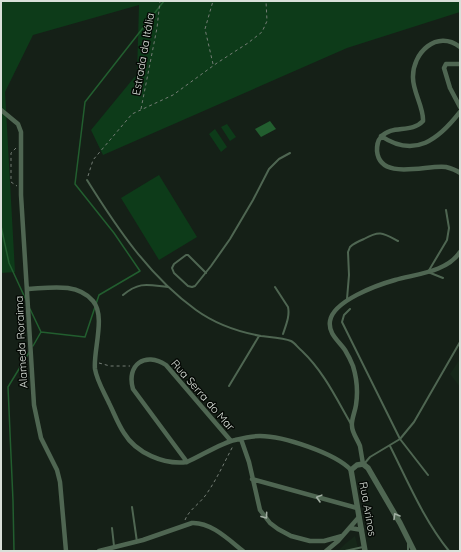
<svg xmlns="http://www.w3.org/2000/svg" width="461" height="552" font-family="Quicksand,sans-serif">
<style>
.built{fill:#162719}
.green{fill:#0d3b19}
.water{fill:#225e2f}
.lines{fill:none;stroke-linecap:round;stroke-linejoin:round}
.stream{stroke:#225e2f;stroke-width:1.5}
.path{stroke:#747d75;stroke-width:1;stroke-dasharray:3 3;stroke-linecap:butt}
.service{stroke:#4f6652;stroke-width:2}
.minor{stroke:#4f6652;stroke-width:4.5}
.tertiary{stroke:#4f6652;stroke-width:5.5}
.oneway{stroke:#a2afa3}
.labels{text-anchor:middle;dominant-baseline:central;stroke-width:3;stroke-linejoin:round;paint-order:stroke}
.street-label{font-size:11px;fill:#d9e0d9;stroke:#050905}
</style>
<rect width="100%" height="100%" fill="#152017"/>
<path class="built" d="M 460,359 L 460,387 L 450,374 Z
M 355,536 L 359,551 L 338,551 L 345,544 Z"/>
<path class="green" d="M 1,1 L 460,1 L 460,12 L 347,48 L 103,155 L 91,130 L 137,74 L 139,5 L 33,35 L 5,92 L 15,272 L 1,273 Z
M 227,124 L 236,137 L 230,141 L 221,127 Z
M 215,129 L 227,147 L 221,152 L 209,134 Z
M 159,175 L 197,237 L 159,260 L 121,198 Z"/>
<path class="water" d="M 270,121 L 276,129 L 261,137 L 255,129 Z"/>
<g class="lines">
<path class="stream" d="M 1,226 L 9,263 L 26,300
M 96,304 L 99,295 L 140,271 L 114,233 L 75,184 L 85,102 L 164,1
M 30,309 L 41,332 L 33,346
M 41,332 L 85,337 L 95,307
M 14,551 L 13,501 L 8,387 L 30,351"/>
<path class="path" d="M 213,64 L 205,29 L 213,1
M 141,109 L 157,28 L 160,1
M 16,148 L 11,153 L 11,182 L 17,186
M 88,176 L 93,160 L 132,114 L 173,95 L 217,63 L 248,43 L 262,32 L 267,21 L 266,1
M 99,363 L 110,366 L 130,366
M 185,520 C 189,510 199,504 205,496 C 216,481 224,463 233,446"/>
<path class="service" d="M 87,180 C 117,228 149,276 196,310 C 214,323 239,332 261,336 C 268,337 284,338 291,341 C 295,343 298,348 302,351 C 324,372 336,398 351,424
M 206,273 L 188,255 L 186,255 L 174,264 L 172,268 L 174,273 L 188,286 L 192,287 L 195,286 L 211,266 L 230,239 L 253,200 L 269,169 L 279,159 L 290,153
M 443,278 L 428,272 L 447,240 L 449,228 L 446,210
M 275,287 L 288,307 C 290,316 286,325 283,334
M 123,295 C 140,281 148,285 168,287
M 347,299 L 349,275 L 348,252 L 350,247 C 354,243 359,241 364,239 C 380,230 383,233 398,241
M 350,309 L 344,315 L 342,322 L 400,439 L 428,475
M 229,386 L 259,336
M 390,446 C 408,482 424,520 449,551
M 364,464 L 370,457 L 400,439 L 414,422 L 460,342
M 132,507 L 137,542
M 112,528 L 114,546
M 345,551 L 363,547
M 408,551 L 408,544"/>
<path class="minor" d="M 460,47 C 437,29 412,53 413,78 C 413,92 424,108 423,121 C 411,134 392,124 381,137 C 377,141 377,146 377,151 C 380,182 428,164 446,167 C 450,168 456,170 460,173
M 460,64 L 446,64 L 444,68 L 450,88 L 460,107
M 1,110 L 18,124 L 21,132 L 21,195 L 34,405 L 41,438 L 57,470 L 60,482 L 66,551
M 381,136 C 415,159 439,139 460,112
M 27,289 C 49,288 77,282 93,301 C 106,316 93,351 95,369 C 97,381 104,392 109,403 C 114,413 118,424 124,433 C 136,453 164,465 187,462 C 201,456 221,443 235,440 C 243,438 252,436 260,436 C 283,436 335,453 351,470
M 241,439 L 249,462 L 260,510 L 270,523 L 278,529 L 291,536 L 310,541 L 324,541 L 342,536
M 187,462 L 133,389 C 126,365 145,351 166,365 L 231,441
M 363,464 C 362,458 361,452 360,446 C 358,440 352,433 352,426 C 351,420 355,412 356,405 C 358,392 357,379 353,366 C 351,361 348,355 345,350 C 339,341 328,334 330,321 C 333,301 377,285 395,280 C 416,274 447,272 460,252
M 252,479 L 357,508
M 350,528 L 362,530
M 99,551 L 143,540 L 192,523 C 211,522 229,540 243,551
M 326,551 L 338,541 L 359,517"/>
<path class="tertiary" d="M 365,551 L 351,470 L 357,465 L 363,464 L 368,468 L 400,523 L 414,551"/>
</g>
<defs><path id="oneway-chevron" d="M-2-3.5L2.5 0L-2 3.5" fill="none" stroke-width="1.6" stroke-linecap="round" stroke-linejoin="round"/></defs>
<g class="oneway">
<use href="#oneway-chevron" transform="translate(319 498) rotate(-165)"/>
<use href="#oneway-chevron" transform="translate(265 516) rotate(54)"/>
<use href="#oneway-chevron" transform="translate(396 516) rotate(-121)"/>
</g>
<g class="labels">
<g class="street-label">
<text transform="translate(143 54) rotate(-80)">Estrada da Itália</text>
<text transform="translate(21 342) rotate(-93)">Alameda Roraima</text>
<text transform="translate(203 395) rotate(49)">Rua Serra do Mar</text>
<text transform="translate(368 509) rotate(80)">Rua Arinos</text>
</g>
</g>
<rect width="461" height="552" fill="none" stroke="#d9e0d9" stroke-width="4"/>
</svg>
